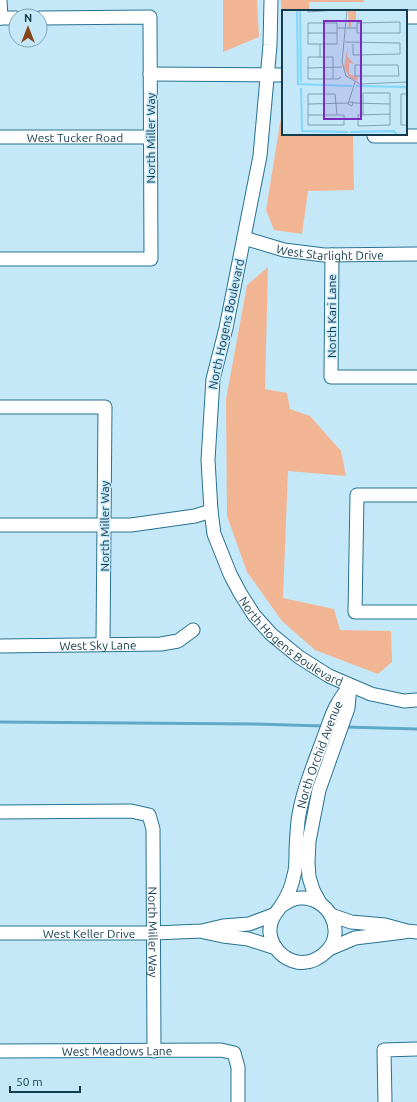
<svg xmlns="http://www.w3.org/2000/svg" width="417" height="1102" font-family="Ubuntu,sans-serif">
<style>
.green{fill:#f2b594}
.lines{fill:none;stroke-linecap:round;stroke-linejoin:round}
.stream{stroke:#5fa8c8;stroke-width:3}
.minor-casing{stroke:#277291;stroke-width:15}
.minor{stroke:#fff;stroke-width:13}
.labels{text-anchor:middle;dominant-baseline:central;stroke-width:3;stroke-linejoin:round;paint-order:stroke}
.street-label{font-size:12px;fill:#123b4d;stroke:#c5e8f9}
.inset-river{fill:none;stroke:#80d6fd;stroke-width:2}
.inset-road{fill:none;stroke:#7da3b4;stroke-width:1}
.view{fill:#7b2cbf;fill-opacity:0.15;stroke:#7b2cbf;stroke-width:2}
.inset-edge{fill:none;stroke:#123b4d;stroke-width:2}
</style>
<rect width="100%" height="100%" fill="#c5e8f9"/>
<path class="green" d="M 223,0 L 257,0 L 259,37 L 223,52 Z
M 281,0 L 364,0 L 364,2 L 309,2 L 309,11 L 283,11 L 283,44 Z
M 283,105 L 283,134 L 353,134 L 354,190 L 308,191 L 302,234 L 274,230 L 266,210 Z
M 268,267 L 265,389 L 287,393 L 290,409 L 310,416 L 341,451 L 346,476 L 288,471 L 283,598 L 334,609 L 340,630 L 391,631 L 392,662 L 378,674 L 315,650 L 282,621 L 247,572 L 227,516 L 226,399 L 247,285 Z"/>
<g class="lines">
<path class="stream" d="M 0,722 L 255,724 L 323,726
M 345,727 L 417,729"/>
<g class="minor-casing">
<g id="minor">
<path d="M 0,0 L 1,18"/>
<path id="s1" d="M 271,0 L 270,45 L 260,156 L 226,328 L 213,379 L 208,460 L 211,511 L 214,534 L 230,574 L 240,593 L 254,615 L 271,634 L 299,657 L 329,676 L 371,694 L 404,701 L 417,700"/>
<path d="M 406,17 L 417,17"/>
<path d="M 0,18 L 16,18"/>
<path d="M 150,74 L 283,75"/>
<path d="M 374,134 L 374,136 L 417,136"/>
<path id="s2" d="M 0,137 L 150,137"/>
<path id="s3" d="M 244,238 L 284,250 L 324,255 L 417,254"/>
<path d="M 332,255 L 331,377 L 417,377"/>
<path d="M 0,259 L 151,259 L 150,17 L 40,18"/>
<path d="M 0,407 L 105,407 L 103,644"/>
<path d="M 417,495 L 357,495 L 355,612 L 417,612"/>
<path d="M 0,525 L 131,525 L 195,516 L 211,511"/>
<path id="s4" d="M 0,646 L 161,644 L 178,641 L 193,630"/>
<path id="s5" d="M 0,812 L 131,811 L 149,815 L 153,829 L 154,1051"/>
<path d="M 320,903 L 313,890 L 309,877 L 308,863 L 309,841 L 319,790 L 348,708 L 350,686"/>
<path id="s6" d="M 281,906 C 287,902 293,898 300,898 C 327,896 347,930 327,951 C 319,959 309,964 297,962 C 283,959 272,948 270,933 C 269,921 275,914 281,906 C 287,897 292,886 294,875 C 296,869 296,861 296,854 C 296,843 297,832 298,821 C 302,791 315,762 325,734 C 329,724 332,712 338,703 C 341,697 346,691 350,686"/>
<path d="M 331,915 L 351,922 L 385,925 L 407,931 L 417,932"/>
<path d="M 204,932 L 223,936 L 248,939 L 276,948"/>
<path id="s7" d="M 0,933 L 154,933 L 202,931 L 223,926 L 249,924 L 273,915"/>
<path d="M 329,949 L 355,938 L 404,932"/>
<path id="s8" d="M 0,1051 L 221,1050 L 234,1053 L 238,1067 L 238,1102"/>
<path d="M 385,1102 L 384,1050 L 417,1049"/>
</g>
</g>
<use href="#minor" class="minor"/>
</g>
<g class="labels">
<g class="street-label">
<text stroke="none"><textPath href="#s2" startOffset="75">West Tucker Road</textPath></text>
<text transform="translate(150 138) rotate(-90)">North Miller Way</text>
<text stroke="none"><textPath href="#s3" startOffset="88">West Starlight Drive</textPath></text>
<text transform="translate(331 316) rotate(-90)">North Kari Lane</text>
<text transform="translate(226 324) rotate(-78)">North Hogens Boulevard</text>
<text transform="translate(104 526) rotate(-90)">North Miller Way</text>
<text stroke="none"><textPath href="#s1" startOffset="676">North Hogens Boulevard</textPath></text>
<text stroke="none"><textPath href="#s4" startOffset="98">West Sky Lane</textPath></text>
<text stroke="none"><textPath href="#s6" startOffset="360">North Orchid Avenue</textPath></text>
<text stroke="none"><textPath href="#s5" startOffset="267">North Miller Way</textPath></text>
<text stroke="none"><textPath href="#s7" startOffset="89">West Keller Drive</textPath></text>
<text stroke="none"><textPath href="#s8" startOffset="117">West Meadows Lane</textPath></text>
</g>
</g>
<g transform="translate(282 10)">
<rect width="125" height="125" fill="#c5e8f9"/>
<path d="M 66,0 L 74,0 L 74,11 L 69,11 L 69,17 L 67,17 ZM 66,35 L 65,46 L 72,54 L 67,53 L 67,64 L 76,67 L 75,71 L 67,67 L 62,57 Z" fill="#f2b594"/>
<path class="inset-river" d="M 15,0 L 16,74 L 70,76M 18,0 L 19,72M 74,76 L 125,77M 19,78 L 20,121 L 66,122M 68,122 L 112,121 L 115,125"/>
<path class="inset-road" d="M 26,0 L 26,2 L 55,0M 65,0 L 60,52 L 64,66 L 78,74 L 125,72M 74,0 L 119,0M 118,12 L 118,23 L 75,23 L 75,13 ZM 26,13 L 55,13 L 55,34 L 26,34 ZM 55,18 L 75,18M 26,23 L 55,23M 63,32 L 118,33 L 118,44 L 71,45 L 71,34M 38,34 L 38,47M 73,55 L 116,55 L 117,66 L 73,66 ZM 26,58 L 60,57M 51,69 L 51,47 L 26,47 L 26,69 L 56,69 L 59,67M 125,84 L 119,84 L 119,115 L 125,115M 67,92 L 71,92 L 70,96 L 66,94 L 73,72M 71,93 L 108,94M 26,94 L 66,93M 26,105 L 62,105 L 62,115 L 26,115 L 26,84 L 53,84 L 55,105M 81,105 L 81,83 L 108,83 L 108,115 L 76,116 L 76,105 L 108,104"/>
<path class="view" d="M 42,11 L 79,11 L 79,109 L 42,109 Z"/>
<rect width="125" height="125" class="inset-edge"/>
</g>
<g transform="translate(28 28)"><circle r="19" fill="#c5e8f9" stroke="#7da3b4"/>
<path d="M0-3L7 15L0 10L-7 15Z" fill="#884418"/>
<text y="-6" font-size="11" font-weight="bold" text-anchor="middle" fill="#123b4d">N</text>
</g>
<path d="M10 1086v6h70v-6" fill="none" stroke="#123b4d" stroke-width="2"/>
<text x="16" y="1086" font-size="12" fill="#123b4d" stroke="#c5e8f9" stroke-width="3" paint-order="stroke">50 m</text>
</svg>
